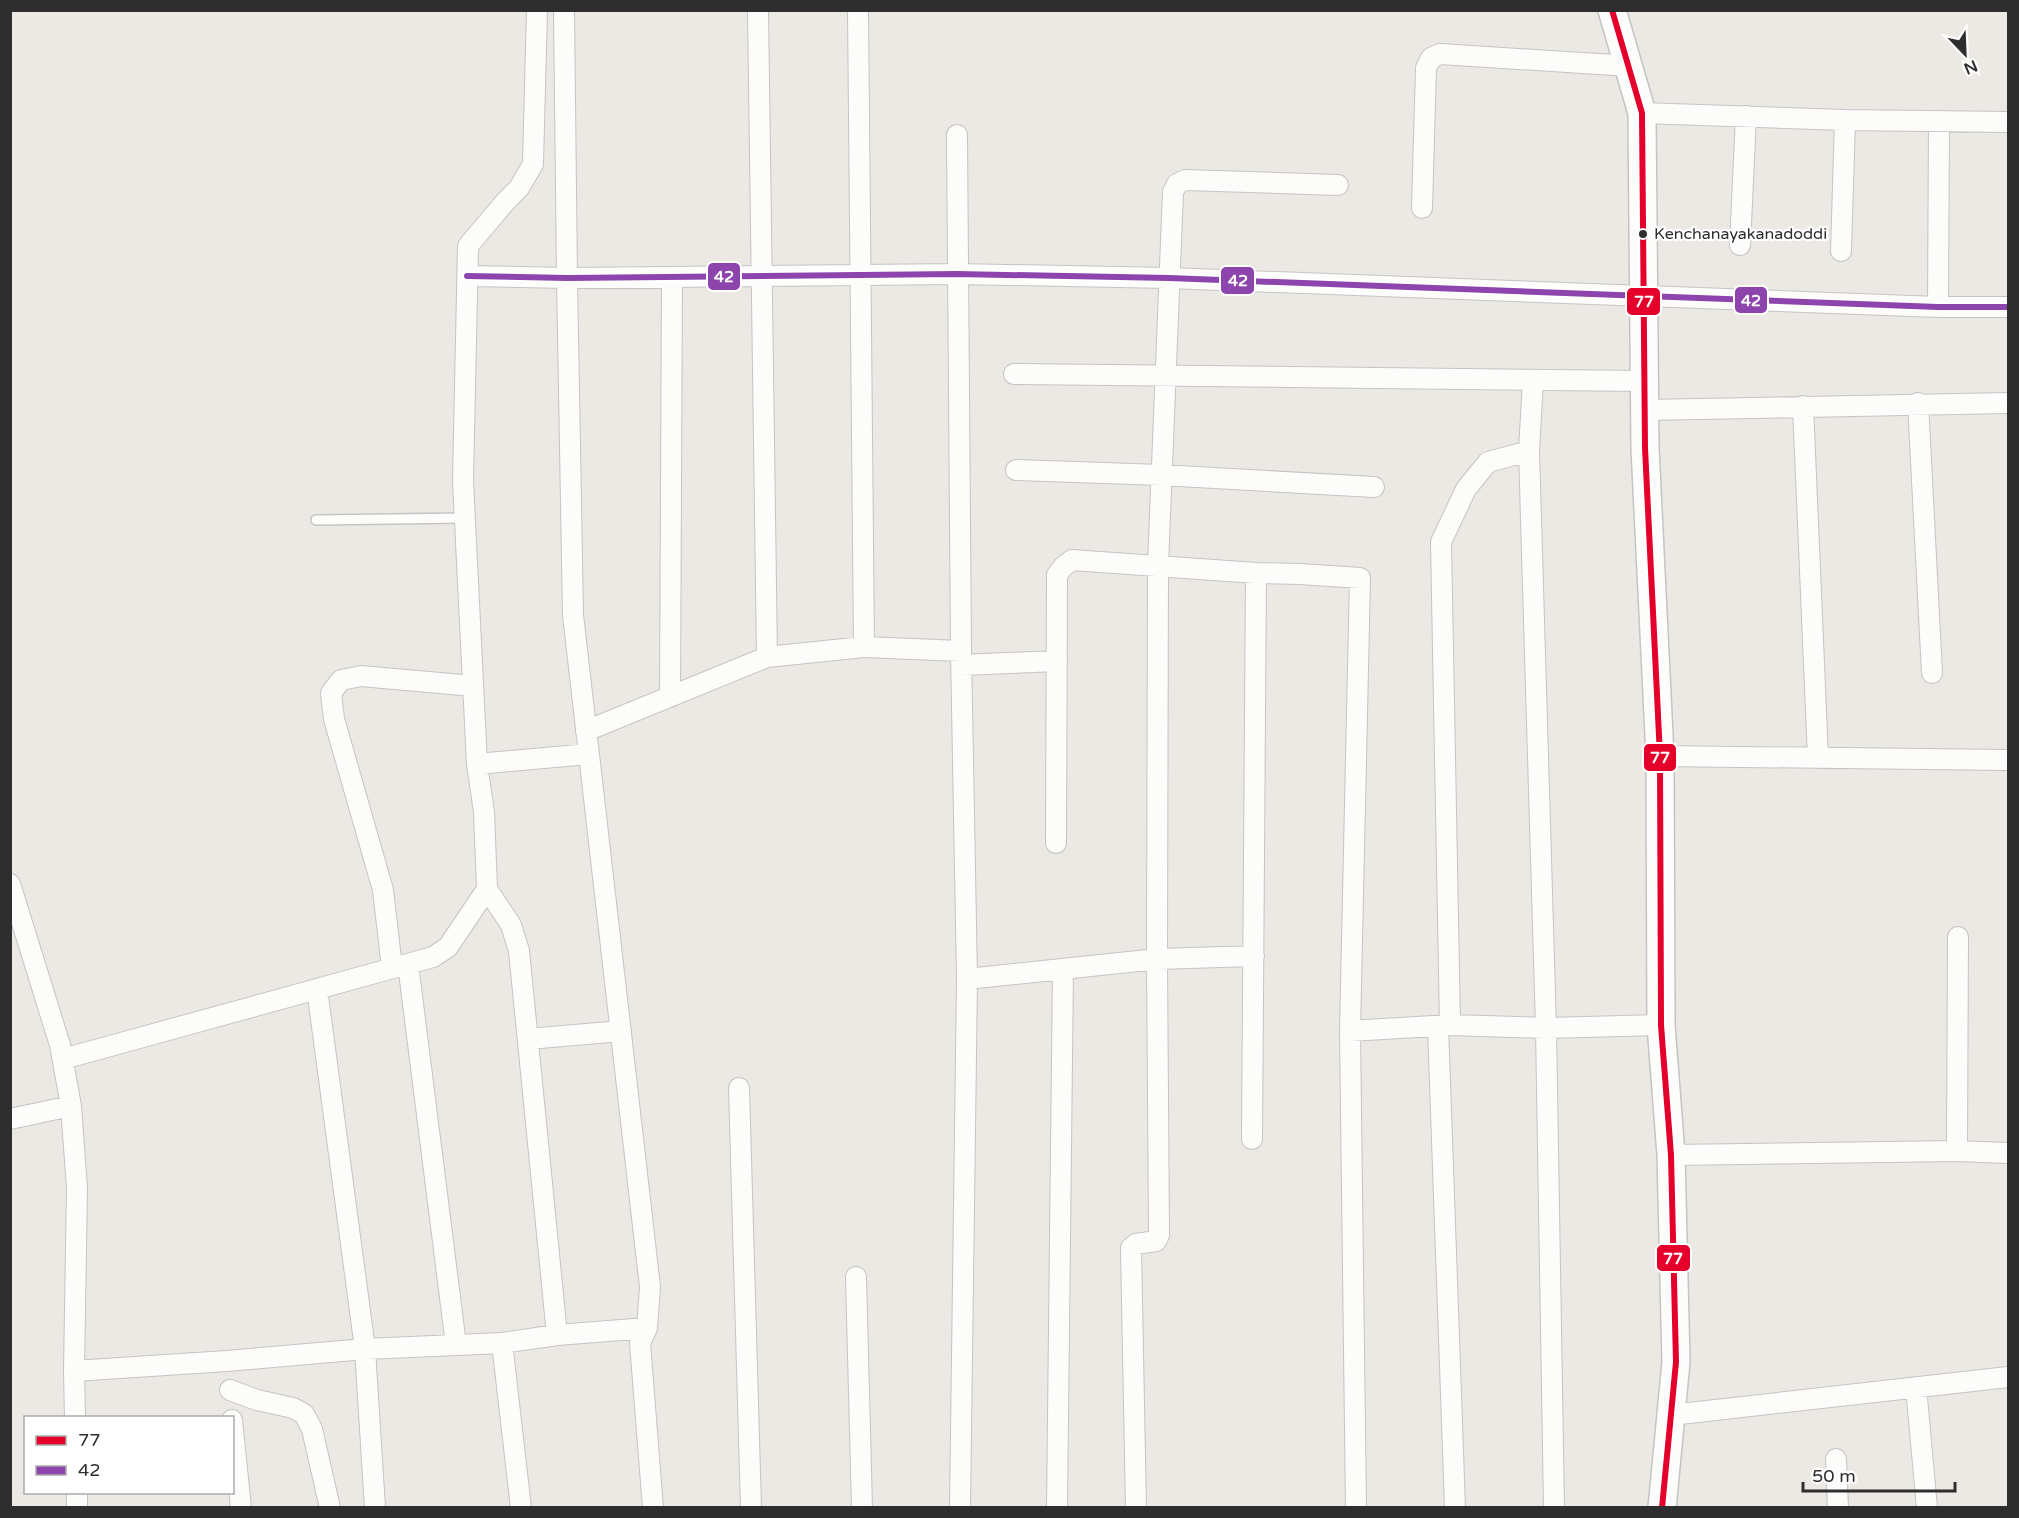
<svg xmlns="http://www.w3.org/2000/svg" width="2019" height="1518" font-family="'Varela Round',sans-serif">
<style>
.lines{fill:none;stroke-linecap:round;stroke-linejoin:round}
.lane-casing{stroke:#c5c4c5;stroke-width:12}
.street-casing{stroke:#c5c4c5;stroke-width:22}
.secondary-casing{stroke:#c5c4c5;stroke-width:30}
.lane{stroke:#fcfcfb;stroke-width:9}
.street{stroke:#fcfcfb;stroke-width:20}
.secondary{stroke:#fcfcfb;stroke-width:27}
.bus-1-casing{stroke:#fff;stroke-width:10}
.bus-2-casing{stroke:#fff;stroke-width:10}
.bus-1{stroke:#e4002b;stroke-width:6}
.bus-2{stroke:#8e44ad;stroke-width:6}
.bus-dot{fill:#2e2e2e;stroke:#fff;stroke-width:2}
.labels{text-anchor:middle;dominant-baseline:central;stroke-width:4.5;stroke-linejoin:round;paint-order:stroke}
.bus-label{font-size:16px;fill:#2e2e2e;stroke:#fff;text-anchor:start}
.line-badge{stroke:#fff;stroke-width:2}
.badge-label{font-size:16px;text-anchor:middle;font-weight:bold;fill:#fff}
</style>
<rect width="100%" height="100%" fill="#ece8e4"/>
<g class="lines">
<g class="lane-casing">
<path id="lane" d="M 316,520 L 465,518"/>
</g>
<g class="street-casing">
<path id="street" d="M 564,10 L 567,278 L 573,615 L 650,1287 L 647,1328 L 640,1343 L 653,1508
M 758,10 L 767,657
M 858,10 L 864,647
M 1642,113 L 1845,120 L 2008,122
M 957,135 L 961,651 L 967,979 L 960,1508
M 1422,208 L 1426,68 L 1431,58 L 1440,54 L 1630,66
M 1740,245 L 1746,116
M 1841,251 L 1845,120
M 467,276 L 567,278 L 957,274 L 1169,278 L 1938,307 L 2008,307
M 1938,307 L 1939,122
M 1014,374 L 1645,381
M 1533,380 L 1529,451 L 1546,1028 L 1554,1508
M 1918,403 L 1932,673
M 1803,406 L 1818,758
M 1645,410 L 2008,403
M 1016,470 L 1161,475 L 1374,487
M 1256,573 L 1300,574 L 1360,578 L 1350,1031 L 1450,1025 L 1546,1028 L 1661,1025
M 961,665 L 1057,661
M 670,697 L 672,278
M 586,731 L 767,657 L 864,647 L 961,651
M 1660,756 L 2008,760
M 477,764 L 463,481 L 468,246 L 506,201 L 519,188 L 533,164 L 537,10
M 1056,843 L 1057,575 L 1063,567 L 1072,560 L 1256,573 L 1252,1139
M 10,884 L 60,1045 L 71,1106 L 77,1188 L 74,1371
M 487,889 L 511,925 L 519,951 L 557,1335
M 408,964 L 456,1345
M 392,968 L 383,890 L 334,719 L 331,693 L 341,680 L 361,676 L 473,686
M 967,979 L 1157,959 L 1254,956
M 317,989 L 365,1349 L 375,1508
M 1450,1025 L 1441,542 L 1466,489 L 1488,462 L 1529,451
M 1438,1026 L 1455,1508
M 1350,1031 L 1356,1508
M 528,1039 L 621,1031
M 63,1059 L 433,957 L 448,947 L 487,889 L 484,812 L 477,764 L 589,754
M 739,1088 L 751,1508
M 10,1119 L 71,1106
M 1957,1151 L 1958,937
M 1671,1155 L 1957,1151 L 2008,1153
M 856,1277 L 862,1508
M 502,1343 L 521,1508
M 1916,1387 L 1927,1508
M 230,1390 L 257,1400 L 293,1408 L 304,1414 L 312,1429 L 330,1508
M 1671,1415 L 2008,1377
M 75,1418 L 74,1371 L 227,1361 L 365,1349 L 502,1343 L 557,1335 L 647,1328
M 232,1420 L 241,1508
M 1836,1459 L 1838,1508
M 77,1492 L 77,1508
M 1057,1508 L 1063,969
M 1136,1508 L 1131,1248 L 1136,1244 L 1156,1241 L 1159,1235 L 1157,959 L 1158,565 L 1173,192 L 1177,184 L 1185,180 L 1338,185"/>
</g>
<g class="secondary-casing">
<path id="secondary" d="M 1612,10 L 1642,113 L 1645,448 L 1660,756 L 1661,1025 L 1671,1155 L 1676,1362 L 1662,1508"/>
</g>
<use href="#lane" class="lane"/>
<use href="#street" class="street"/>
<use href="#secondary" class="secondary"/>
<g class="bus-1-casing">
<path id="bus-1" d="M 1612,10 L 1642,113 L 1645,448 L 1660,756 L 1661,1025 L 1671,1155 L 1676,1362 L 1662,1508"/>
</g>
<g class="bus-2-casing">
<path id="bus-2" d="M 467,276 L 567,278 L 957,274 L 1169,278 L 1938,307 L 2008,307"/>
</g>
<use href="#bus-1" class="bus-1"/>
<use href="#bus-2" class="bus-2"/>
</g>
<circle class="bus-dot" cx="1643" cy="234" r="5"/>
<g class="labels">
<g class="bus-label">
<text x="1654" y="234">Kenchanayakanadoddi</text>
</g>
</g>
<g class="line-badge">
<rect x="707" y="262" width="34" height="29" rx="6" fill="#8e44ad"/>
<rect x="1220" y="266" width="35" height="29" rx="6" fill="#8e44ad"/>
<rect x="1734" y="286" width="34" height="28" rx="6" fill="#8e44ad"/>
<rect x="1626" y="287" width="35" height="29" rx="6" fill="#e4002b"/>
<rect x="1643" y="743" width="34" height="29" rx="6" fill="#e4002b"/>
<rect x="1656" y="1244" width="35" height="28" rx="6" fill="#e4002b"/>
</g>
<g class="badge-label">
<text x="724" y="282">42</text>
<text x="1238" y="286">42</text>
<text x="1751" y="306">42</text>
<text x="1644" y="307">77</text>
<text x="1660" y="763">77</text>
<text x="1673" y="1264">77</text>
</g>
<rect width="2019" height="1518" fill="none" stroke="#2e2e2e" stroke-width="24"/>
<rect x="24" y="1416" width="210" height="78" fill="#ffffff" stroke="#ababab" stroke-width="1.5"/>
<rect x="36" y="1436" width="30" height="9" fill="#e4002b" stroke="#ababab" stroke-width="1.5"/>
<text x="78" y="1446" font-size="18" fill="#2e2e2e">77</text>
<rect x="36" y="1466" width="30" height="9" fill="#8e44ad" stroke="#ababab" stroke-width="1.5"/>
<text x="78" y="1476" font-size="18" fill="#2e2e2e">42</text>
<g transform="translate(1965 54) rotate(157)" stroke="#ffffff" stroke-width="4.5" paint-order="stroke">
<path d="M0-4.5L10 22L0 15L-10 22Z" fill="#2e2e2e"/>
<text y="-9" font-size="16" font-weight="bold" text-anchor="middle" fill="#2e2e2e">N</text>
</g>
<path d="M1803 1482v9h152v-9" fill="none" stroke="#2e2e2e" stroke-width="3"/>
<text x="1812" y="1482" font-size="18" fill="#2e2e2e" stroke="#ffffff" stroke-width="4.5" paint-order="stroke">50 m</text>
</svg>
